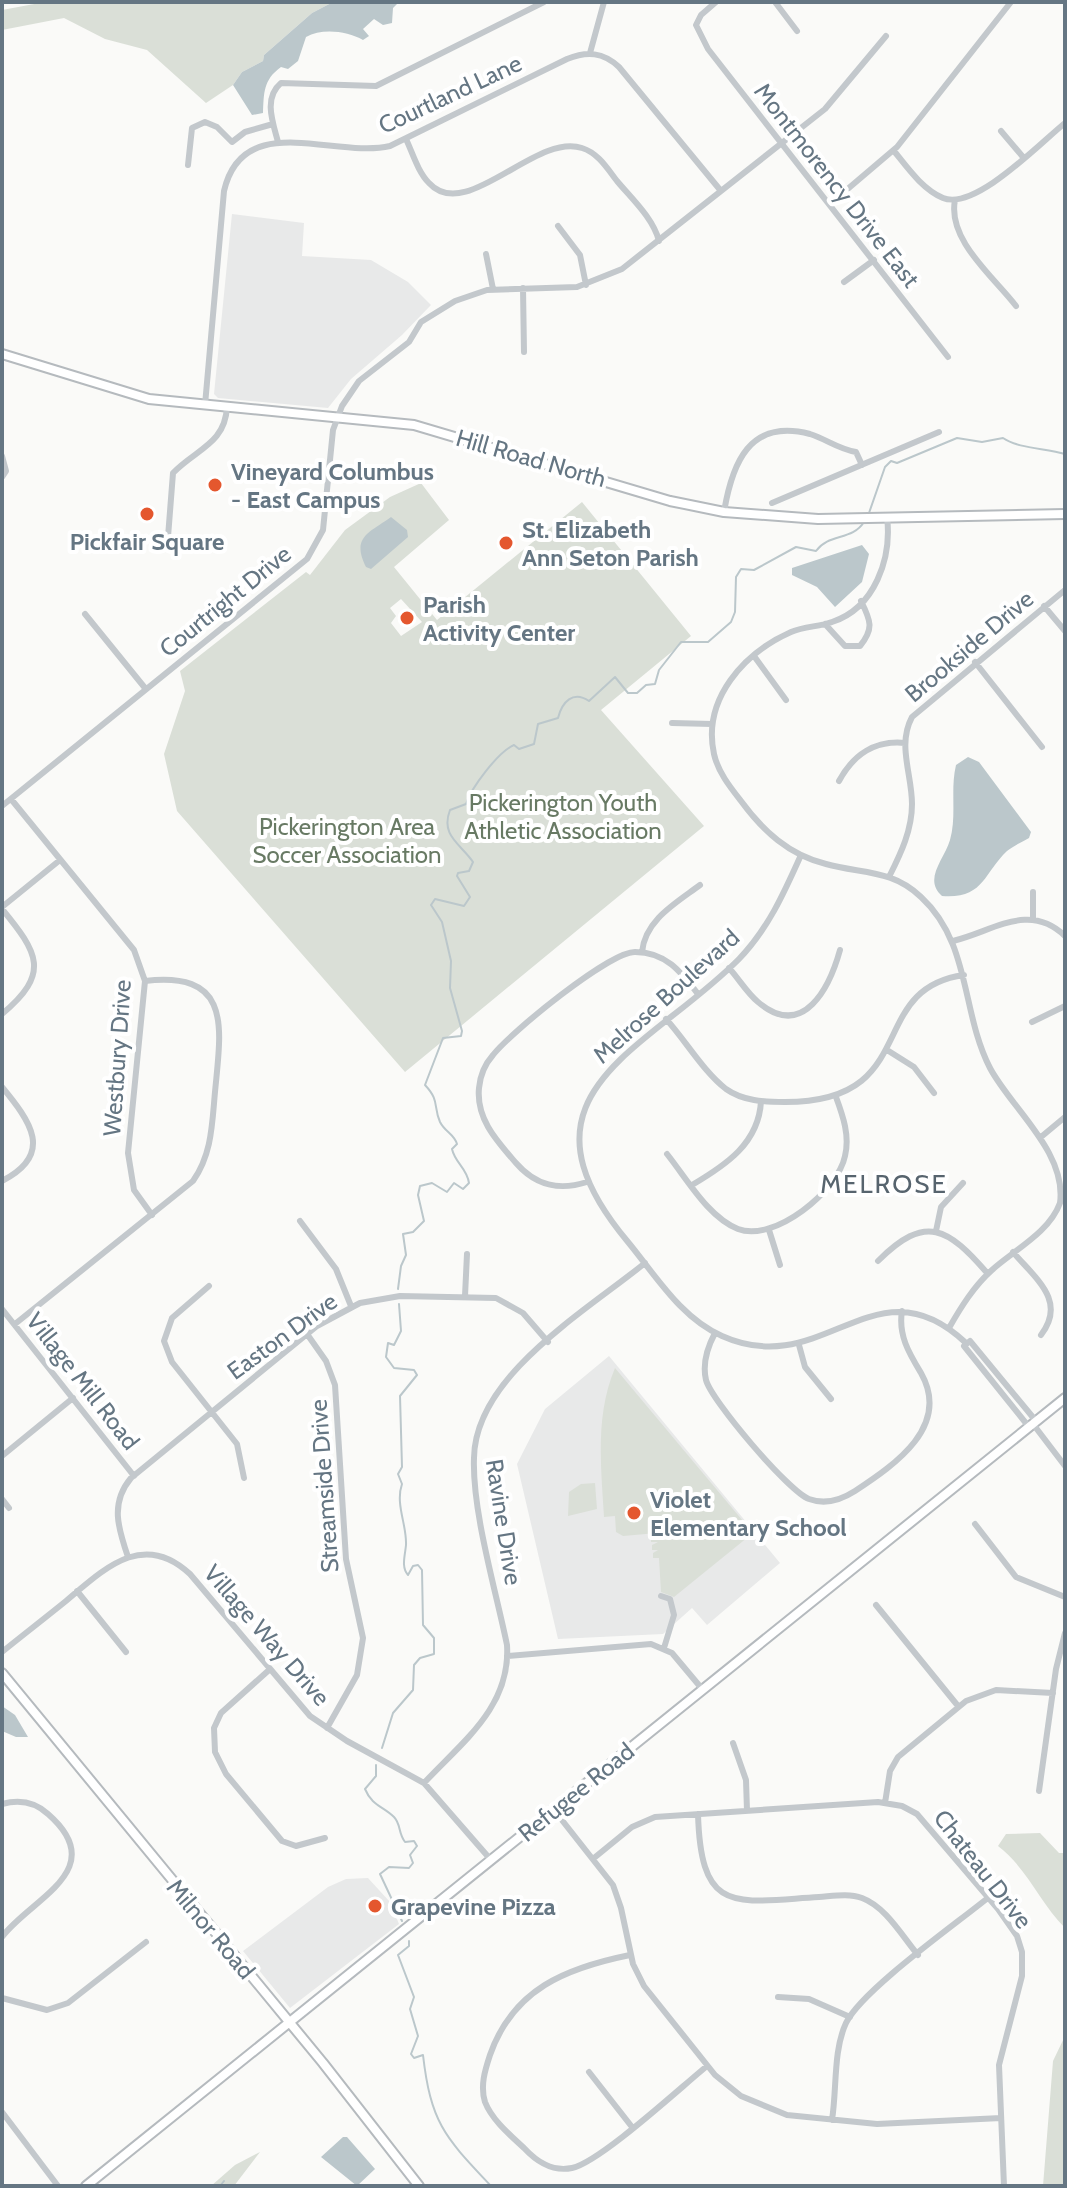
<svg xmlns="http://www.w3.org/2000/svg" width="1067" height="2188" font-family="Cabin,sans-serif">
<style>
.built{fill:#e8e9e9}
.green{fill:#dadfd7;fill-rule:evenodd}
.water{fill:#bbc7cb}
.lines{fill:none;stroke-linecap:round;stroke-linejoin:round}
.stream{stroke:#bbc7cb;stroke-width:2}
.major-casing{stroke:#b5babe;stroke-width:12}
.minor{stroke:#c3c8cc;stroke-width:6}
.major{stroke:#fff;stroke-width:8}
.poi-dot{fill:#e4572e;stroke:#fff;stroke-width:3}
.labels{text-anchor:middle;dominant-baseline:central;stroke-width:8;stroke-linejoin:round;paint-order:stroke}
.street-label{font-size:24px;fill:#657683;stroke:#fff}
.poi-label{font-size:24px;font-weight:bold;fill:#657683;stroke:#fff;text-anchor:start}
.park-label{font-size:24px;fill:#687a64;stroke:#fff}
.neighbourhood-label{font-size:26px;letter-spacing:2px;fill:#57646e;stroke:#fff}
</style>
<rect width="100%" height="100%" fill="#fafaf8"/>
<path class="built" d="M 232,214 L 304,223 L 302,256 L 371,260 L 408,282 L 431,305 L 402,335 L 351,379 L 328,408 L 218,398 L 214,394 Z
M 609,1356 L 780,1563 L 707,1625 L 692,1608 L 663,1634 L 558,1639 L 517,1464 L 545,1409 Z
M 368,1878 L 390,1902 L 399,1924 L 290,2008 L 243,1951 L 328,1887 L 346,1879 Z"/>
<path class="green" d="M 45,2 L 333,2 L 312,13 L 264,55 L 263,61 L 242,72 L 233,85 L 206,103 L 147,50 L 105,39 L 64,18 L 2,30 L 2,10 Z
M 421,483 L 449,520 L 394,567 L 437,620 L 582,502 L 691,636 L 601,710 L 704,826 L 405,1072 L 177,811 L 164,754 L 185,691 L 180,671 L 306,572 L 310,575 L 345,530 L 390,497 ZM 401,599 L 422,622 L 401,636 L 391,623 L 396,616 L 390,608 Z
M 615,1368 L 753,1533 L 674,1597 L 661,1592 L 659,1558 L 653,1558 L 653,1553 L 658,1550 L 652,1550 L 652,1545 L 658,1542 L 651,1542 L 651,1538 L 657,1537 L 657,1533 L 623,1536 L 616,1532 L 615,1516 L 604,1517 C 601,1467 595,1415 615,1368 Z
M 595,1483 L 597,1509 L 568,1516 L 569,1492 L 581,1484 Z
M 1040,1833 L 1059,1853 L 1065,1853 L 1065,1928 C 1040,1903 1027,1868 998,1846 L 1006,1834 Z
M 1065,2036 L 1065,2186 L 1043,2186 L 1053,2061 Z
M 260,2152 L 234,2186 L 211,2186 L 235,2165 Z"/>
<path class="water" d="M 333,2 L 399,2 L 393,8 L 392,23 L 383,25 L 374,19 L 363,29 L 369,36 L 363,40 C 347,31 322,28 306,37 L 298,61 L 288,69 L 281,67 C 263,80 264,93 263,113 L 252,115 L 233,85 L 242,72 L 263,61 L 264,55 L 312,13 Z
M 391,517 L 407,530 L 408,537 L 371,569 L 366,567 C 351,537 369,533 391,517 Z
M 862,545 L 869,554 L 862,582 L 835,607 L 817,587 L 792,575 L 792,568 Z
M 968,757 L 979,762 L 1031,832 L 1029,838 C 1022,842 1013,846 1007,851 C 983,874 984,899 942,896 C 923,879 944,860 950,840 C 957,815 950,790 956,765 Z
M 2,1706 L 15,1715 L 28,1737 L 16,1737 L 2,1731 Z
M 343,2137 L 347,2137 L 375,2169 L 357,2186 L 321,2157 Z"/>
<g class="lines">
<path class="stream" d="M 869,513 L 885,467 L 891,461 L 897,463 L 957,438 L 982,442 L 1003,438 C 1019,449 1046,448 1065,454
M 398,1289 L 401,1266 L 406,1255 L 403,1234 L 413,1232 L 424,1221 L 418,1195 L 420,1186 L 432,1183 L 447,1192 L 454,1183 L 463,1189 L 469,1183 C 467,1168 455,1163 452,1149 L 457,1144 C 454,1134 445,1132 440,1122 C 433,1106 440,1101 425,1085 L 443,1038 L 461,1036 L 462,1031 L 450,988 L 451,961 L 442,922 L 431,905 L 435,899 L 464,906 L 470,897 L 457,876 L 458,873 L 469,871 L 473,862 C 461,844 440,836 450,810 L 466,804 C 471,788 498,752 514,745 L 519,749 L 534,744 L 538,724 L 558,718 C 562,702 573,690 589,701 L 615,677 L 628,693 L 637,693 L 646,685 L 655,684 L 659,670 L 681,642 L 708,642 L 731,622 L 735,612 L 736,577 L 741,569 L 754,570 L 796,547 L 816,551 C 829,533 852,541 864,522
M 382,1748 L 393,1713 L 413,1690 L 414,1665 L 420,1658 L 434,1654 L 434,1638 L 423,1625 L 422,1570 L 418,1565 L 413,1566 L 408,1575 C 401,1567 405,1556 406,1545 C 407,1525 395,1504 402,1484 L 398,1474 L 402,1467 L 400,1396 L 417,1375 L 414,1370 L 394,1368 L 386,1357 L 388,1343 L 394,1345 L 401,1331 L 399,1304
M 376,1765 L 376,1776 L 365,1789 C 372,1806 383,1806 394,1817 C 401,1824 398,1833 405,1842 L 414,1841 L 417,1846 L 410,1855 L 413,1863 L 409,1868 L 389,1867 L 380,1874 L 402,1921
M 409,1941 L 409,1946 L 398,1955 L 414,1997 L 410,2009 L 418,2036 L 411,2054 L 414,2058 L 423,2055 C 431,2124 445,2137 491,2186
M 220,2186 L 224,2181"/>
<g class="major-casing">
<path id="major" d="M 2,354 L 149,399 L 414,425 L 670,501 L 724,512 L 818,519 L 1065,514
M 2,1673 L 323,2063 L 419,2186
M 86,2186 L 1065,1398"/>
</g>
<path class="minor" d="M 716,2 L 701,15 L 696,25 L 708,49 L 948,357
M 775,2 L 797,31
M 590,53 L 604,2
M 1001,131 L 1023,157
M 406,139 C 413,154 418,172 429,183 C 466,224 536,132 582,148 C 598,153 607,168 617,181 C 632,199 653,218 659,241
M 278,142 C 273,123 263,98 281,83 L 376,86 L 544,2
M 894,151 C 907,167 922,189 943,198 C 975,211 1039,144 1065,123
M 188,165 L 192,128 L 205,122 L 217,127 L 232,142 L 245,132 L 273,124
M 955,200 C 947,240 994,277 1016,306
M 830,204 L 897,147 L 1011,2
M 558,226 L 580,255 L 586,285
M 486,254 L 493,289
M 844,282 L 874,260
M 523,288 L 524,352
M 205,405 L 224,191 C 243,109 335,159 390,146 L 567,59 C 587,51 603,52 619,67 L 721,191
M 2,456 L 6,471 L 2,477
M 772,503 L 939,432
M 724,512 C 732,464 749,418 810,434 C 826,439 838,449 856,452 L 862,465
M 887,517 C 892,558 875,608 832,622 C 819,627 805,626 791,632 C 744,653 702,699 714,754 C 718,772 730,787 741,801 C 763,831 789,855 826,864 C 862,874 892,869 921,897 C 971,943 961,1012 990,1068 C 1011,1108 1067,1152 1060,1203 C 1049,1233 1014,1250 992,1270 C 974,1286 961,1307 949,1328
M 182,540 L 168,537 L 173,473 C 196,449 225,444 227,407
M 1044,606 L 1065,631
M 85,614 L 145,688
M 825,624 L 845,646 L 860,646 C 874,629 871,621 861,601
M 754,656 L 786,700
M 975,662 L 1042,747
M 672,723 L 712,724
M 839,781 C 853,755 875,740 905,743
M 11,799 L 134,950 L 145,981 L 128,1153 L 134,1190 L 152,1215
M 2,806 L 307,559 L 323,530 L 333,430 L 342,406 L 359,381 L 409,342 L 421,322 L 455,301 L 487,290 L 577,287 L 622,269 L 825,109 L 886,36
M 801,855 C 784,893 768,929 739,959 C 648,1051 503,1093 628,1242 C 656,1276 681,1318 722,1336 C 824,1382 875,1257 966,1343
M 890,875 C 901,853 912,830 912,804 C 912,774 897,745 912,717 L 1065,590
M 2,907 L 60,860
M 2,909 C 38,953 51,973 2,1014
M 1033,920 L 1033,892
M 953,941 C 992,932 1029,901 1065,936
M 642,952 C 645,920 676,903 700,885
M 729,968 C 739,979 747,993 758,1002 C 804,1041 830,986 840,950
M 666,1019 C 686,1041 703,1071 726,1089 C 743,1101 764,1102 785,1102 C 923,1102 864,989 964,975
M 1032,1022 L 1065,1006
M 887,1050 L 914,1067 L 934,1093
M 2,1087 C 30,1121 55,1154 2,1181
M 1041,1137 L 1065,1117
M 667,1154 C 687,1179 708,1217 738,1229 C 774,1243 838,1191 845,1156 C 850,1136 843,1116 836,1097
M 587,1182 C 559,1191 536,1186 516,1163 C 497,1141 476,1119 479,1088 C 480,1077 485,1064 493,1055 C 511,1032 609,952 635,952 C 666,952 681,972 698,994
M 692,1185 C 726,1165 759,1143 761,1101
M 300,1221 L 336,1269 L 351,1306
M 769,1230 L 780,1265
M 936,1231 L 941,1207 L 963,1183
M 1013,1252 C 1036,1279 1067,1301 1041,1335
M 878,1261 C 926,1213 948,1228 988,1274
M 209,1286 L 172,1318 L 164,1341 L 172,1362 L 237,1444 L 244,1478
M 465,1296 L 467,1254
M 2,1309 L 134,1476
M 15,1324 L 193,1181 C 212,1154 212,1124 215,1092 C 221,1028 233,971 145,981
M 715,1333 C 707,1348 702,1363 706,1380 C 711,1400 789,1492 809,1499 C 825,1505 841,1500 855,1491 C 896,1464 951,1426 921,1373 C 909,1353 898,1335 902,1311
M 307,1334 L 326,1361 L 335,1385 L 346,1559 L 363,1638 L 357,1675 L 327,1728
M 799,1345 L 805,1367 L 831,1399
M 1033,1424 L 1065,1466
M 1029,1427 L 964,1346 L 970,1341 L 1036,1421
M 2,1456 L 73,1398
M 2,1499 L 9,1508
M 975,1524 L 1016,1577 L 1065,1597
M 128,1557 C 118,1528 110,1503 131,1478 L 317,1326 L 360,1303 L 400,1296 L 496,1298 L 523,1313 L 548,1342
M 77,1591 L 126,1652
M 661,1596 L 670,1599 L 674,1615 L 664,1648
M 876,1605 L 958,1706
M 2,1652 C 23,1635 45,1618 66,1601 C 104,1569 143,1530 190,1574 L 310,1716 L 347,1741 L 424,1783 L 491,1860
M 507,1656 L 651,1644 L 672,1653 L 703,1690
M 269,1670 L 221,1713 L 214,1728 L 215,1752 L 226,1774 L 282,1841 L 296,1846 L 325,1838
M 733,1743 L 746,1780 L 747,1811
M 424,1783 C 462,1742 511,1707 507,1645 C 496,1591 472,1511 474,1458 C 475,1376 586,1311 645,1263
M 1039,1791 L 1056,1669 L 1065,1633
M 885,1803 L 890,1771 L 898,1757 L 966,1701 L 996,1690 L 1053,1693
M 2,1804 C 20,1799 35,1802 48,1814 C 112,1870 30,1899 2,1937
M 554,1810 L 613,1885 L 621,1908 L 633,1964 L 644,1986 L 715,2075 L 741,2096 L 787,2115 L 877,2124 L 1001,2118
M 698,1814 C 701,1916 735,1902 819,1897 C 833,1896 849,1893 862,1898 C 886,1907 902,1936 918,1955
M 594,1858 L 632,1827 L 655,1817 L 878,1802 L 902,1806 L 917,1814 L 998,1909 L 1017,1936 L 1022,1952 L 1022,1976 L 999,2065 L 1004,2186
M 630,1955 C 566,1968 513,1989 490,2055 C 485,2070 480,2086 485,2102 C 492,2120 510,2135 524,2148 C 537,2162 552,2172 572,2168 C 600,2162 680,2088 707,2066
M 778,1997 L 809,1999 L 850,2017
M 2,1998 L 47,2010 L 68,2003 L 146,1942
M 589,2072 L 632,2127
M 2,2112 L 58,2186
M 832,2120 C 837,2089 833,2051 846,2023 C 862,1990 956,1924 989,1897"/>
<use href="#major" class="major"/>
</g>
<g class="poi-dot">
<circle cx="215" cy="485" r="8"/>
<circle cx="147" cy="514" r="8"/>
<circle cx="506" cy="543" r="8"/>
<circle cx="407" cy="618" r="8"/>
<circle cx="634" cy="1513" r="8"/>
<circle cx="375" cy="1906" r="8"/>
</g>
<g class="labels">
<g class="street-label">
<text transform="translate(450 94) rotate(-25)">Courtland Lane</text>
<text transform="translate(837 185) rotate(52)">Montmorency Drive East</text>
<text transform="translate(531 458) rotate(16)">Hill Road North</text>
<text transform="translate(225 601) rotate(-39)">Courtright Drive</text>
<text transform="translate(969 646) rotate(-40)">Brookside Drive</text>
<text transform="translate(666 996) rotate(-42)">Melrose Boulevard</text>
<text transform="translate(117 1058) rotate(-86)">Westbury Drive</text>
<text transform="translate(282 1336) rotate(-36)">Easton Drive</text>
<text transform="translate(83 1381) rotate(52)">Village Mill Road</text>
<text transform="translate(324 1486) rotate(-94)">Streamside Drive</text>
<text transform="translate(504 1522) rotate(81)">Ravine Drive</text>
<text transform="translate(267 1635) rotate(49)">Village Way Drive</text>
<text transform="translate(576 1792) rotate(-39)">Refugee Road</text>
<text transform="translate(983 1869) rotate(52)">Chateau Drive</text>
<text transform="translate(211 1929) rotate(50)">Milnor Road</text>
</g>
<g class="poi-label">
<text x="231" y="471">Vineyard Columbus<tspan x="231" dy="28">- East Campus</tspan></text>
<text x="522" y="529">St. Elizabeth<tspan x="522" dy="28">Ann Seton Parish</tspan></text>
<text x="147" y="541" text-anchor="middle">Pickfair Square</text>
<text x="423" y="604">Parish<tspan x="423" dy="28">Activity Center</tspan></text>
<text x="650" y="1499">Violet<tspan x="650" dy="28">Elementary School</tspan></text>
<text x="391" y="1906">Grapevine Pizza</text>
</g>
<g class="park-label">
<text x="563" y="802">Pickerington Youth<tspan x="563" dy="28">Athletic Association</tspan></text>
<text x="347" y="826">Pickerington Area<tspan x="347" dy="28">Soccer Association</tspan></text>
</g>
<g class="neighbourhood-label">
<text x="884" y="1184">MELROSE</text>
</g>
</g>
<rect width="1067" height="2188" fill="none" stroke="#657683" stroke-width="8"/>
</svg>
